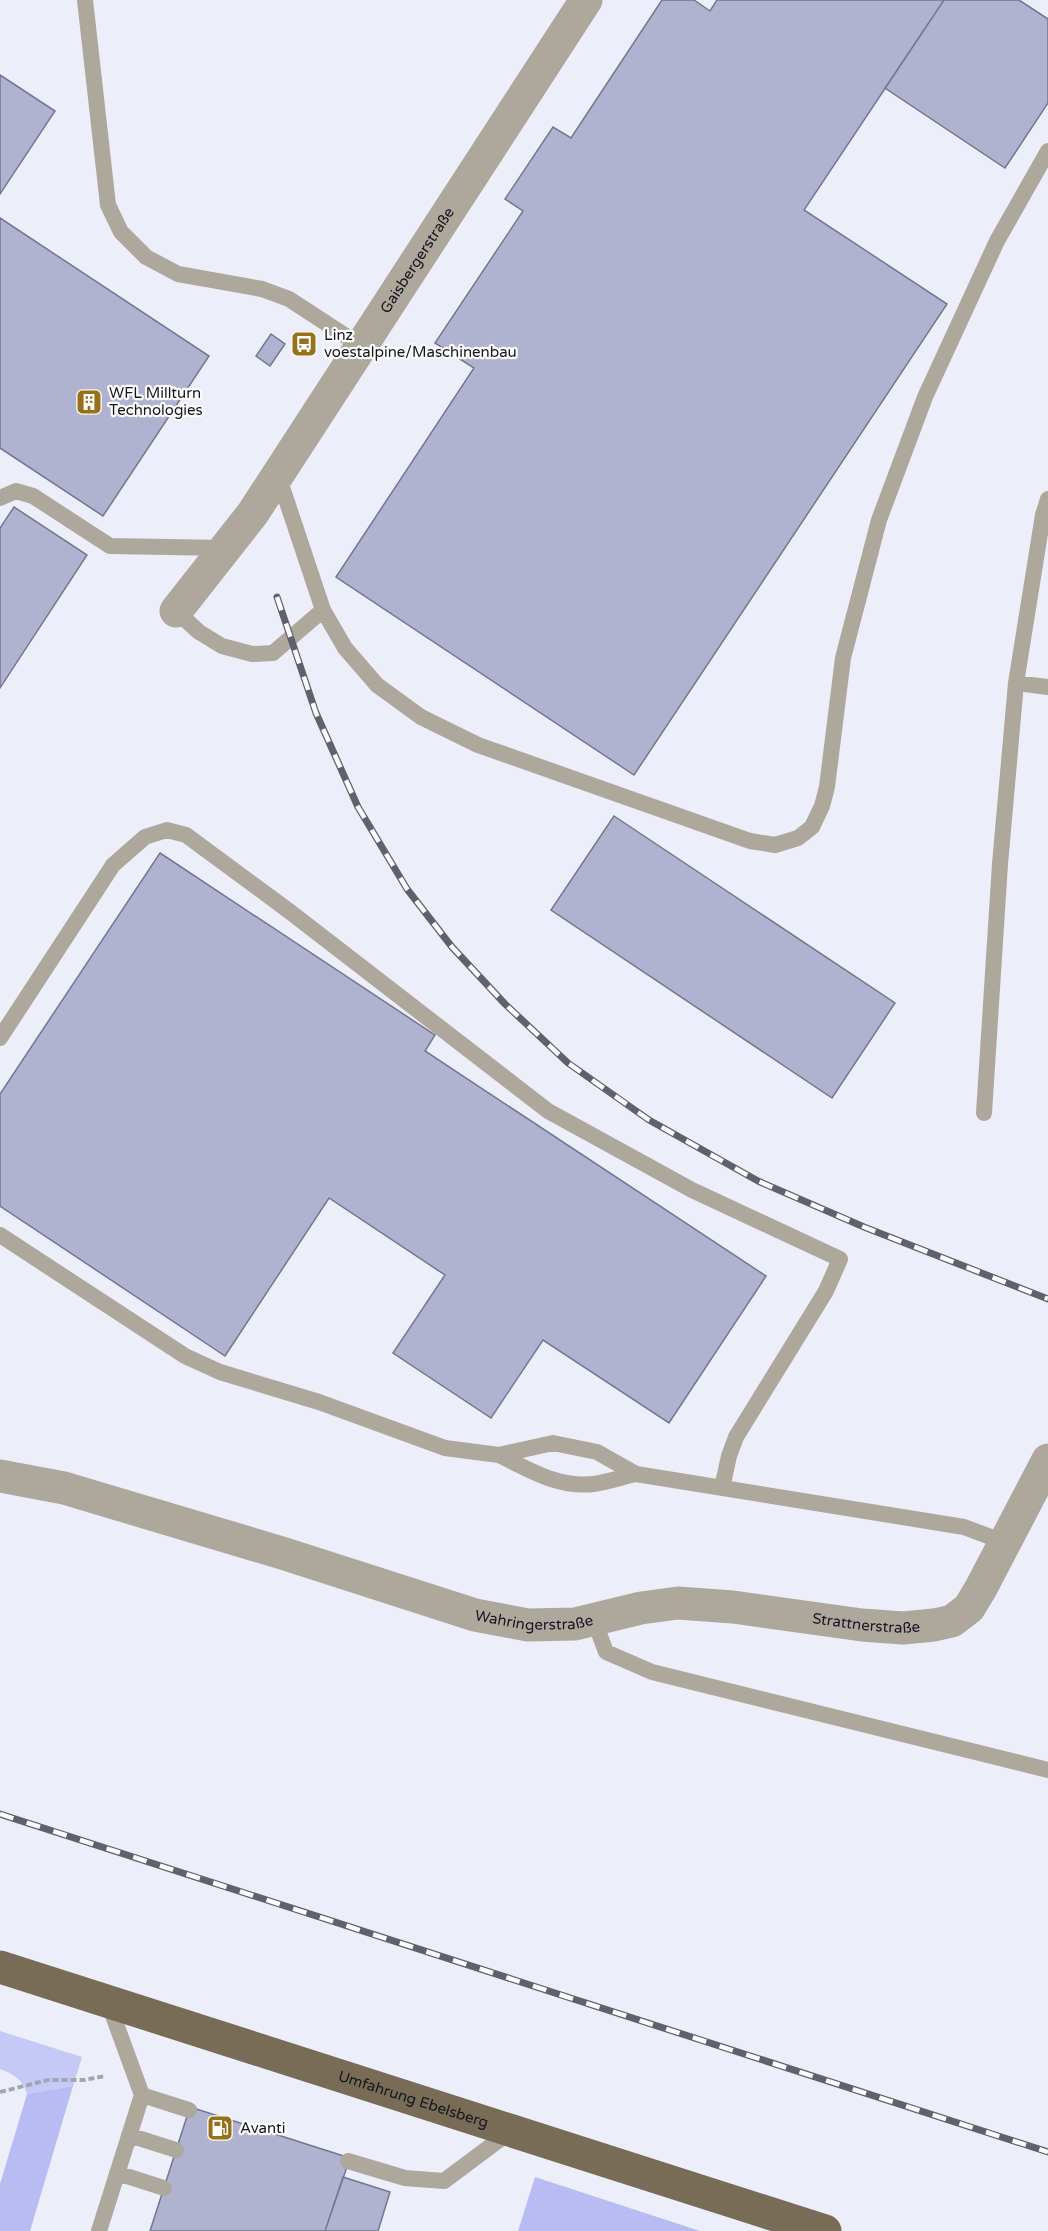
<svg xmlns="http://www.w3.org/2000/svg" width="1048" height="2231" font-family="'Varela Round',sans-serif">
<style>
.green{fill:#c6c9f6}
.forest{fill:#b8bcf2}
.building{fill:#b0b3d0;stroke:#747691;stroke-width:1.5}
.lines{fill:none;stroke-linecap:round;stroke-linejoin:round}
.path{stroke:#a4a5b1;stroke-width:4;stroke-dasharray:6 3;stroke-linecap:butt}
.service{stroke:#aea79b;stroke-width:16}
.minor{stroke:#aea79b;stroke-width:33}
.primary{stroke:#786c57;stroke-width:33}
.rail-casing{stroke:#60616c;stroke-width:7}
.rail{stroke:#fcfcfc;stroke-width:4.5;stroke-dasharray:14;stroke-linecap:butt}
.labels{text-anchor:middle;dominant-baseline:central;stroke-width:4.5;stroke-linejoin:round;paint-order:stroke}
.street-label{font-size:15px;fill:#161621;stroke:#fcfcfc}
.poi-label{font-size:15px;fill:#161621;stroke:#fcfcfc;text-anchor:start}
</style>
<rect width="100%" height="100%" fill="#eceefa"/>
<path class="green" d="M 0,2031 L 82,2057 L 73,2086 L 27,2094 C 23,2080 14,2074 0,2069 Z"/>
<path class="forest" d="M 73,2086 L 30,2231 L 0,2231 L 0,2184 L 27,2094 Z
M 535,2177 L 700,2231 L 518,2231 Z"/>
<path class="building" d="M 662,0 L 694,0 L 710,11 L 717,0 L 944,0 L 804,210 L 947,304 L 634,775 L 336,577 L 474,368 L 435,343 L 523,211 L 505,199 L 553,127 L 571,138 Z
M 944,0 L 1019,0 L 1048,19 L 1048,103 L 1005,168 L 885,88 Z
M 0,75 L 55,111 L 0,194 Z
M 0,218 L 209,356 L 103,516 L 0,448 Z
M 271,334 L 285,344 L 270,366 L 256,356 Z
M 14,507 L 87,555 L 0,688 L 0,528 Z
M 614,816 L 895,1003 L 832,1098 L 551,910 Z
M 160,853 L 435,1035 L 425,1051 L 766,1276 L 669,1423 L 543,1340 L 491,1418 L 393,1353 L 445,1275 L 329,1198 L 225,1356 L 0,1206 L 0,1094 Z
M 190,2107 L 350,2158 L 325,2231 L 150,2231 Z
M 343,2177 L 390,2192 L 378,2231 L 325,2231 Z"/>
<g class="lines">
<path class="path" d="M 0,2092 L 48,2080 L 84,2080 L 105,2076"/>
<path class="service" d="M 85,0 L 108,205 L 121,232 L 146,257 L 178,274 L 262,289 L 289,299 L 361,346
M 278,475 L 323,610 L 345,648 L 377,685 L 421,717 L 478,745 L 750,841 L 775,845 L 798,838 L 812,827 L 822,806 L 827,787 L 843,658 L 879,520 L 925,397 L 997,241 L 1048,151
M 0,498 L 16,491 L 33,496 L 110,546 L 225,548
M 176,611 L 199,632 L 222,646 L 252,654 L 273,653 L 323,610
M 1016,683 L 1043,515 L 1048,499
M 0,1038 L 113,865 L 145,837 L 167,830 L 186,835 L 289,911 L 548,1111 L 692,1190 L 840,1259 L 826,1291 L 736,1437 L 729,1456 L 722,1488
M 984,1113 L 1000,864 L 1016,683 L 1048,687
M 0,1235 L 185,1356 L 220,1372 L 319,1402 L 445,1448 L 499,1455 L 553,1443 L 597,1452 L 636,1474 L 964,1527 L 1004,1542
M 499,1455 C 530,1470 558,1488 594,1484 C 608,1482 622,1477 636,1474
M 594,1620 L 606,1652 L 652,1672 L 1048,1770
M 108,2002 L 142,2095 L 189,2110
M 129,2135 L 176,2150
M 348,2161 L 405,2178 L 444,2181 L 511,2131
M 117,2173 L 164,2188
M 99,2231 L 142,2095"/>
<g class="minor">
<path id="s1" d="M 176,611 L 253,513 L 586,0"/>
<path id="s2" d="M 0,1476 L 64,1488 L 282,1553 L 475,1615 L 528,1625 L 575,1624 L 641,1608 L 678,1603 L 733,1607 L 862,1625 L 903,1628 L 934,1625 L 952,1621 L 969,1608 L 981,1588 L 1048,1460"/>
</g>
<path class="primary" id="s3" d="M 0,1967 L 825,2231"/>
<g class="rail-casing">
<path id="rail" d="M 277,597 L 316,713 L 358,807 L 407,889 L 452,947 L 505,1004 L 568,1063 L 649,1120 L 758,1181 L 864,1227 L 1048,1299
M 0,1814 L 1048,2152"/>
</g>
<use href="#rail" class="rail"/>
</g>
<defs>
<g id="bus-square" transform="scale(1.35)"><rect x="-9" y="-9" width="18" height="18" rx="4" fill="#96701a" stroke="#fcfcfc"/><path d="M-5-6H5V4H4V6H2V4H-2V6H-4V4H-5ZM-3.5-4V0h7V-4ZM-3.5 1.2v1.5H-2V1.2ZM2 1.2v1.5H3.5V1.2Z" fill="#fff"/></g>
<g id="building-square" transform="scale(1.35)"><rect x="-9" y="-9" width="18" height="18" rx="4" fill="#96701a" stroke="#fcfcfc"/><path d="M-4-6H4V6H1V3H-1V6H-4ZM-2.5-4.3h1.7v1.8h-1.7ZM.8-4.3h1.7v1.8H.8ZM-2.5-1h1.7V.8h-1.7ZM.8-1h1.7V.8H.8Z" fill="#fff"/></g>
<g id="fuel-square" transform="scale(1.35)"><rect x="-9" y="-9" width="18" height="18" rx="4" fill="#96701a" stroke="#fcfcfc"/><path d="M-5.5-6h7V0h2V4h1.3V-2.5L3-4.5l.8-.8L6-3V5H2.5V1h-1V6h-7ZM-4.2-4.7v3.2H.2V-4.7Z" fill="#fff"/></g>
</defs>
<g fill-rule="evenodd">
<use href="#bus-square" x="304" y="344"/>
<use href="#building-square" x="89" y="402"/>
<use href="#fuel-square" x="220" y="2128"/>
</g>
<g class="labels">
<g class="street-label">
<text stroke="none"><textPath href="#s1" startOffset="426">Gaisbergerstraße</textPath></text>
<text stroke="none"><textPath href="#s2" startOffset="555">Wahringerstraße</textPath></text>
<text stroke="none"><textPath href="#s2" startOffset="891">Strattnerstraße</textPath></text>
<text stroke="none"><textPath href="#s3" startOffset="434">Umfahrung Ebelsberg</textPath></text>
</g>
<g class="poi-label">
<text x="324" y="335">Linz<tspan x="324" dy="17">voestalpine/Maschinenbau</tspan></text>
<text x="109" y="393">WFL Millturn<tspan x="109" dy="17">Technologies</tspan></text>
<text x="240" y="2128">Avanti</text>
</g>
</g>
</svg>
